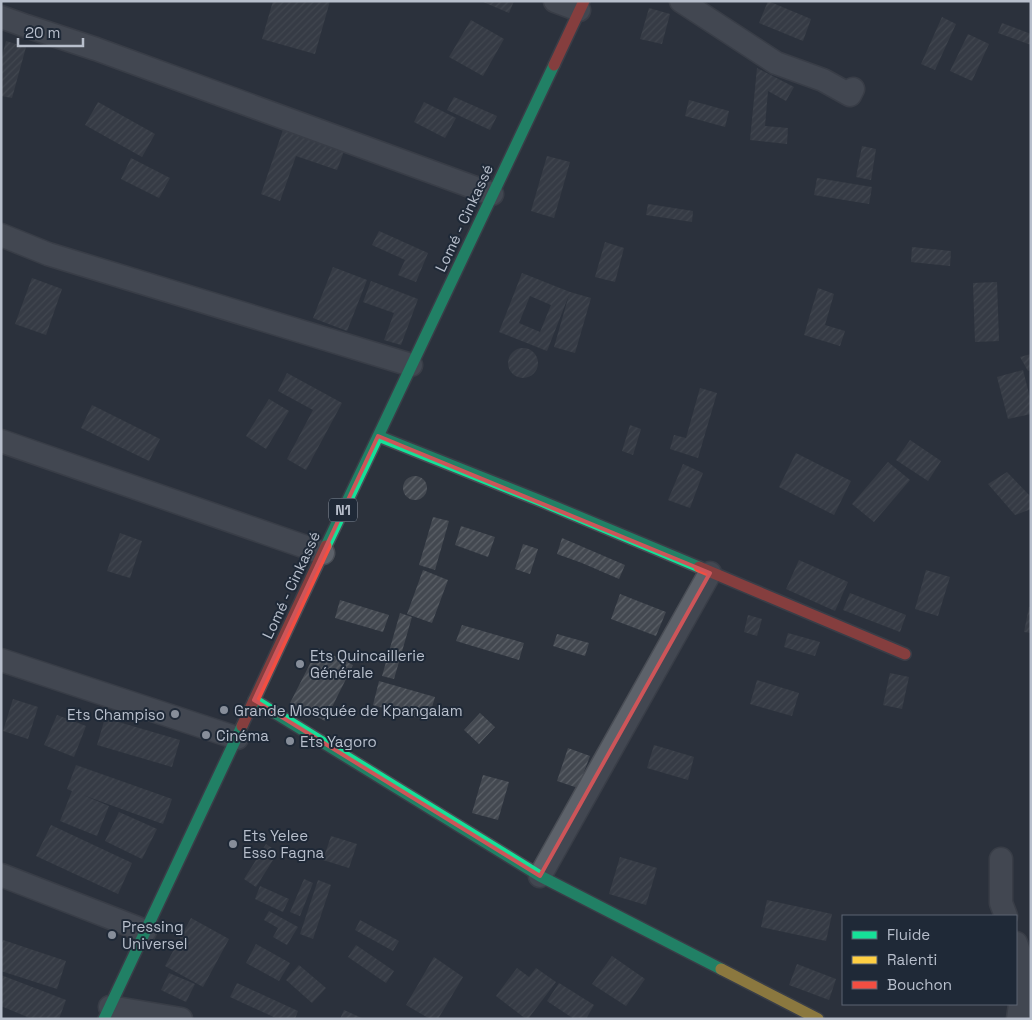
<svg xmlns="http://www.w3.org/2000/svg" width="1032" height="1020" font-family="'Space Grotesk',sans-serif">
<style>
.building{fill:url(#building-hatch);fill-rule:evenodd}
.lines{fill:none;stroke-linecap:round;stroke-linejoin:round}
.street-casing{stroke:#494d55;stroke-width:25}
.fast-casing{stroke:#494d55;stroke-width:14}
.slow-casing{stroke:#494d55;stroke-width:14}
.jam-casing{stroke:#494d55;stroke-width:14}
.street{stroke:#5d626a;stroke-width:22}
.fast{stroke:#16e098;stroke-width:11}
.slow{stroke:#ffcf43;stroke-width:11}
.jam{stroke:#f24e42;stroke-width:11}
.marked{fill:none;stroke:#cd5559;stroke-width:4;stroke-linejoin:round}
.poi-dot{fill:#878e9a;stroke:#1f2937;stroke-width:2}
.labels{text-anchor:middle;dominant-baseline:central;stroke-width:4;stroke-linejoin:round;paint-order:stroke}
.shield{fill:#1f2937;stroke:#8a929f;stroke-width:1}
.shield-label{font-size:14px;font-weight:bold;fill:#b8bfcc}
.street-label{font-size:15px;fill:#b8bfcc;stroke:#1f2937}
.poi-label{font-size:15px;fill:#b8bfcc;stroke:#1f2937;text-anchor:start}
</style>
<defs>
<pattern id="building-hatch" width="6" height="6" patternUnits="userSpaceOnUse" patternTransform="scale(1.25)"><rect width="6" height="6" fill="#434850"/><path d="M-1 1l2-2M0 6l6-6M5 7l2-2" fill="none" stroke="#5c6168"/></pattern>
</defs>
<rect width="100%" height="100%" fill="#2c323c"/>
<path class="building" d="M 273,1 L 330,1 L 315,54 L 262,39 Z
M 481,1 L 514,1 L 509,13 Z
M 768,1 L 811,19 L 803,41 L 759,23 Z
M 649,8 L 670,14 L 662,44 L 640,39 Z
M 942,17 L 956,24 L 935,70 L 921,64 Z
M 471,20 L 504,39 L 483,76 L 449,57 Z
M 1002,23 L 1031,34 L 1031,45 L 998,33 Z
M 968,34 L 989,44 L 972,81 L 950,71 Z
M 6,41 L 26,47 L 12,98 L 1,96 L 1,60 Z
M 757,68 L 794,87 L 786,101 L 768,91 L 765,126 L 788,128 L 787,144 L 750,140 Z
M 454,97 L 497,116 L 490,130 L 447,110 Z
M 689,100 L 729,111 L 725,127 L 685,116 Z
M 98,102 L 155,134 L 142,157 L 85,125 Z
M 424,102 L 456,118 L 445,138 L 414,122 Z
M 285,124 L 346,146 L 337,170 L 296,156 L 280,201 L 261,194 Z
M 862,146 L 876,149 L 871,180 L 856,177 Z
M 547,156 L 570,162 L 554,218 L 531,211 Z
M 131,158 L 170,178 L 159,198 L 121,179 Z
M 817,178 L 872,187 L 869,204 L 814,195 Z
M 648,204 L 693,211 L 692,222 L 646,215 Z
M 379,231 L 428,253 L 416,282 L 398,275 L 405,260 L 372,245 Z
M 605,242 L 624,248 L 615,282 L 595,277 Z
M 912,247 L 951,251 L 950,266 L 911,262 Z
M 333,267 L 367,280 L 347,331 L 313,318 Z
M 522,273 L 570,292 L 591,298 L 575,353 L 554,347 L 569,295 L 547,351 L 499,332 ZM 530,296 L 551,305 L 540,332 L 519,323 Z
M 32,278 L 62,289 L 46,335 L 15,324 Z
M 371,281 L 418,299 L 401,345 L 384,340 L 394,313 L 363,302 Z
M 997,282 L 999,341 L 975,342 L 973,283 Z
M 818,288 L 834,294 L 825,325 L 845,331 L 840,346 L 804,335 Z
M508 363a15 15 0 1 1 30 0a15 15 0 1 1-30 0Z
M 1031,354 L 1031,370 L 1028,371 L 1020,357 Z
M 1023,370 L 1031,402 L 1031,414 L 1008,419 L 997,377 Z
M 287,373 L 342,403 L 306,470 L 287,459 L 313,410 L 278,391 Z
M 700,388 L 717,393 L 698,458 L 670,449 L 674,435 L 686,438 Z
M 269,399 L 289,411 L 266,449 L 246,436 Z
M 92,405 L 160,439 L 149,461 L 81,428 Z
M 630,425 L 641,429 L 633,455 L 622,451 Z
M 910,440 L 941,461 L 928,481 L 896,460 Z
M 796,453 L 851,481 L 834,515 L 779,487 Z
M 888,462 L 910,480 L 874,522 L 852,504 Z
M 683,464 L 703,473 L 690,508 L 668,500 Z
M 1007,472 L 1031,497 L 1031,509 L 1015,515 L 988,484 Z
M403 488a12 12 0 1 1 24 0a12 12 0 1 1-24 0Z
M 433,517 L 449,521 L 435,570 L 419,565 Z
M 461,526 L 495,537 L 488,557 L 455,545 Z
M 120,533 L 142,541 L 130,578 L 107,571 Z
M 562,538 L 625,565 L 619,579 L 582,563 L 557,554 Z
M 523,544 L 538,549 L 530,574 L 515,569 Z
M 799,560 L 848,582 L 835,611 L 786,589 Z
M 423,570 L 448,580 L 432,623 L 407,614 Z
M 926,570 L 950,577 L 938,616 L 915,609 Z
M 850,593 L 906,615 L 900,632 L 843,610 Z
M 620,594 L 666,612 L 656,636 L 611,619 Z
M 340,600 L 389,615 L 383,632 L 335,618 Z
M 1029,607 L 1031,607 L 1031,633 L 1024,632 Z
M 400,613 L 412,617 L 394,679 L 382,676 Z
M 748,615 L 762,619 L 757,636 L 744,632 Z
M 462,625 L 524,643 L 519,660 L 456,641 Z
M 788,633 L 820,642 L 815,656 L 784,647 Z
M 557,634 L 589,643 L 585,656 L 553,646 Z
M 318,648 L 353,665 L 325,721 L 290,703 Z
M 890,673 L 909,677 L 902,709 L 883,705 Z
M 757,680 L 799,693 L 792,716 L 750,704 Z
M 379,681 L 435,697 L 428,721 L 373,705 Z
M 13,699 L 38,707 L 28,739 L 3,731 Z
M 480,713 L 495,727 L 479,744 L 464,730 Z
M 57,715 L 86,726 L 74,757 L 44,745 Z
M 105,718 L 180,740 L 172,767 L 97,745 Z
M 654,745 L 694,757 L 688,780 L 647,768 Z
M 568,748 L 590,756 L 578,788 L 557,781 Z
M 76,765 L 172,799 L 163,824 L 83,795 L 109,806 L 97,836 L 60,821 L 72,791 L 67,789 Z
M 483,775 L 509,782 L 498,820 L 472,813 Z
M 119,812 L 157,829 L 142,859 L 105,841 Z
M 51,825 L 132,863 L 118,894 L 36,856 Z
M 331,836 L 357,844 L 349,868 L 323,860 Z
M 266,844 L 278,852 L 256,887 L 244,879 Z
M 620,857 L 657,868 L 646,905 L 609,894 Z
M 304,879 L 313,883 L 300,916 L 290,912 Z
M 318,880 L 331,885 L 313,939 L 300,934 Z
M 260,886 L 289,899 L 283,912 L 255,899 Z
M 767,900 L 832,914 L 826,941 L 761,927 Z
M 269,911 L 298,927 L 287,945 L 273,937 L 278,928 L 264,920 Z
M 191,918 L 229,939 L 203,987 L 165,966 Z
M 360,920 L 399,941 L 393,951 L 355,930 Z
M 3,940 L 66,961 L 57,989 L 1,971 L 1,946 Z
M 256,944 L 290,963 L 279,981 L 246,963 Z
M 356,945 L 394,971 L 386,983 L 348,957 Z
M 612,956 L 645,979 L 626,1006 L 592,984 Z
M 434,957 L 463,977 L 438,1019 L 430,1019 L 406,1005 Z
M 797,964 L 836,979 L 829,1000 L 789,985 Z
M 299,965 L 326,988 L 312,1003 L 286,980 Z
M 517,968 L 529,977 L 536,968 L 556,982 L 528,1019 L 526,1019 L 496,996 Z
M 169,973 L 195,984 L 186,1002 L 161,990 Z
M 1,975 L 66,1000 L 59,1019 L 32,1019 L 1,1006 Z
M 237,983 L 298,1011 L 295,1019 L 278,1019 L 230,997 Z
M 559,983 L 594,1005 L 586,1019 L 574,1019 L 547,1001 Z
M 344,1010 L 364,1019 L 340,1019 Z"/>
<g class="lines">
<g class="street-casing">
<path id="street" d="M 555,1 L 579,10
M 681,1 L 776,63 L 823,80 L 850,95 L 853,89
M 1,17 L 26,26 L 96,49 L 492,194
M 1,235 L 48,254 L 411,365
M 1,441 L 323,553
M 1,660 L 237,738
M 1001,859 L 1001,903 L 1006,916
M 1,875 L 145,931
M 540,876 L 710,573
M 1016,943 L 1025,968 L 1018,1019
M 110,1007 L 181,1019"/>
</g>
<g class="fast-casing">
<path id="fast" d="M 378,436 L 541,501 L 699,567
M 326,546 L 554,65
M 254,700 L 540,876 L 721,969
M 104,1019 L 242,726"/>
</g>
<g class="slow-casing">
<path id="slow" d="M 721,969 L 818,1019"/>
</g>
<g class="jam-casing">
<path id="jam" d="M 554,65 L 584,1
M 699,567 L 905,654
M 242,726 L 326,546"/>
</g>
<use href="#street" class="street"/>
<use href="#fast" class="fast"/>
<use href="#slow" class="slow"/>
<use href="#jam" class="jam"/>
</g>
<path d="M0 0H1032V1020H0ZM 378,436 L 710,573 L 540,876 L 254,700 Z" fill="#2c323c" fill-opacity=".55" fill-rule="evenodd"/>
<path class="marked" d="M 378,436 L 710,573 L 540,876 L 254,700 Z"/>
<g class="poi-dot">
<circle cx="300" cy="664" r="5"/>
<circle cx="224" cy="710" r="5"/>
<circle cx="175" cy="714" r="5"/>
<circle cx="206" cy="735" r="5"/>
<circle cx="290" cy="741" r="5"/>
<circle cx="233" cy="844" r="5"/>
<circle cx="112" cy="935" r="5"/>
</g>
<g class="labels">
<rect class="shield" x="329" y="498.5" width="28" height="23" rx="4"/>
<g class="shield-label">
<text x="343" y="510">N1</text>
</g>
<g class="street-label">
<text transform="translate(464 218) rotate(-65)">Lomé - Cinkassé</text>
<text transform="translate(291 585) rotate(-65)">Lomé - Cinkassé</text>
</g>
<g class="poi-label">
<text x="310" y="655">Ets Quincaillerie<tspan x="310" dy="17">Générale</tspan></text>
<text x="234" y="710">Grande Mosquée de Kpangalam</text>
<text x="165" y="714" text-anchor="end">Ets Champiso</text>
<text x="216" y="735">Cinéma</text>
<text x="300" y="741">Ets Yagoro</text>
<text x="243" y="835">Ets Yelee<tspan x="243" dy="17">Esso Fagna</tspan></text>
<text x="122" y="926">Pressing<tspan x="122" dy="17">Universel</tspan></text>
</g>
</g>
<rect width="1032" height="1020" fill="none" stroke="#b8bfcc" stroke-width="5"/>
<rect x="842" y="915" width="175" height="90" fill="#1f2937" stroke="#5c6573"/>
<rect x="852" y="931" width="25" height="8" fill="#16e098" stroke="#5c6573"/>
<text x="887" y="940" font-size="15" fill="#b8bfcc">Fluide</text>
<rect x="852" y="956" width="25" height="8" fill="#ffcf43" stroke="#5c6573"/>
<text x="887" y="965" font-size="15" fill="#b8bfcc">Ralenti</text>
<rect x="852" y="981" width="25" height="8" fill="#f24e42" stroke="#5c6573"/>
<text x="887" y="990" font-size="15" fill="#b8bfcc">Bouchon</text>
<path d="M18 38v8h65v-8" fill="none" stroke="#b8bfcc" stroke-width="2.5"/>
<text x="25" y="38" font-size="15" fill="#b8bfcc" stroke="#1f2937" stroke-width="4" paint-order="stroke">20 m</text>
</svg>
